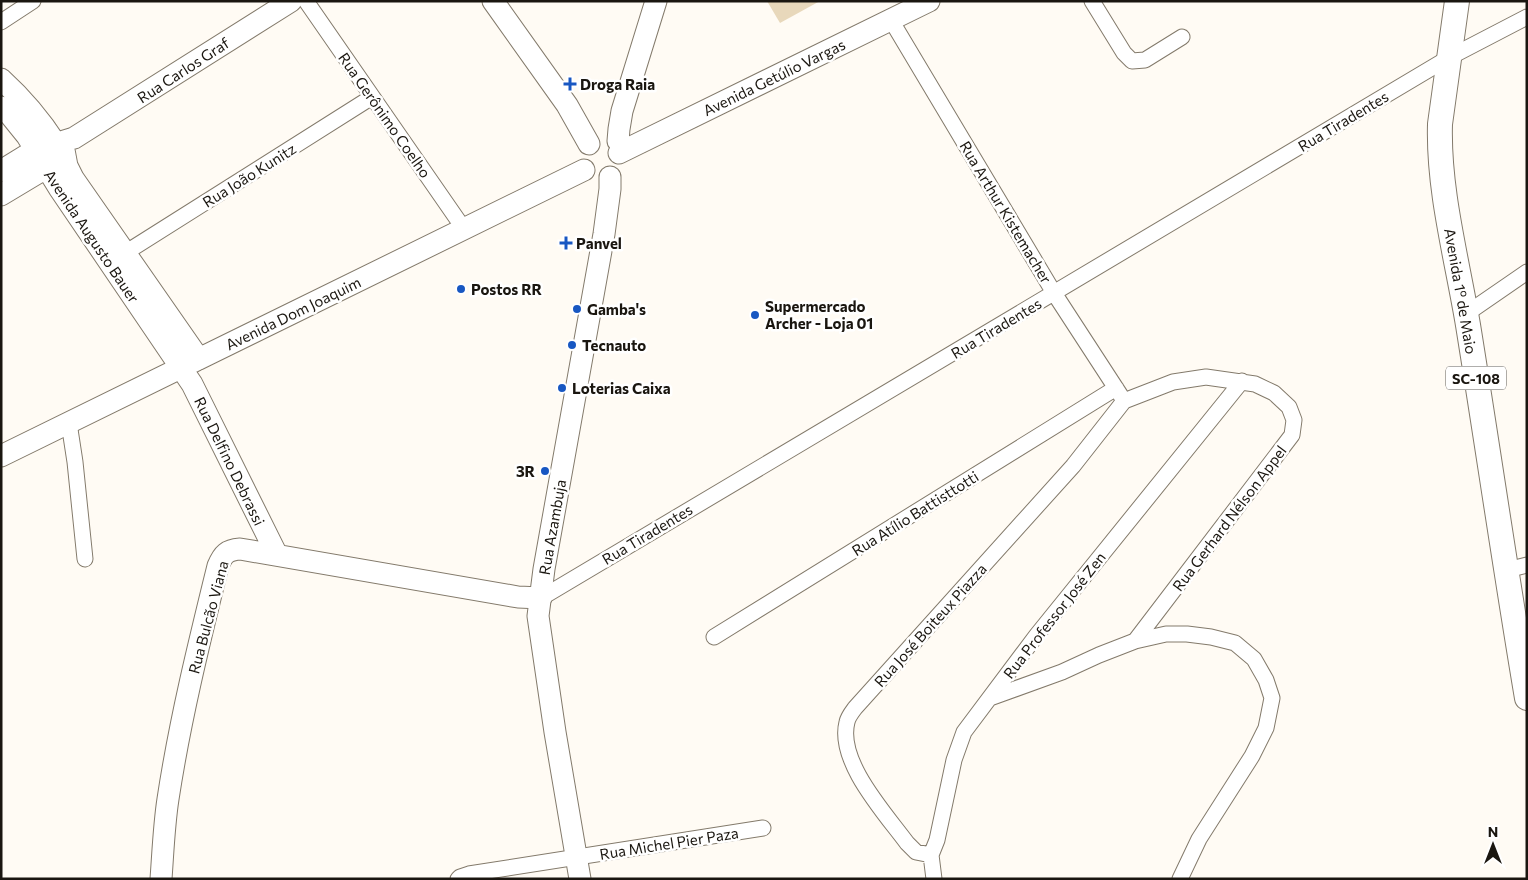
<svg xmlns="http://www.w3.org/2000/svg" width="1528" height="880" font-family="Commissioner,sans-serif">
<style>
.green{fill:#e8d8bb}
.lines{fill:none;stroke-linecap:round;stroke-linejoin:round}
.street-casing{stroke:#837a6b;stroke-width:17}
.secondary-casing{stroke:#837a6b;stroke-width:23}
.primary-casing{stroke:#837a6b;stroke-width:26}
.street{stroke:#fff;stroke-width:15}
.secondary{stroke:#fff;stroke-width:21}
.primary{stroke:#fff;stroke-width:24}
.poi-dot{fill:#1857c2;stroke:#fff;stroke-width:2}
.labels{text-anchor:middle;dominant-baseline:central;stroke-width:5;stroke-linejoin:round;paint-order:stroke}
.shield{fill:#fff;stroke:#5f5c58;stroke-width:1}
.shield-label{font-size:14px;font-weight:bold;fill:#1a1610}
.street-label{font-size:15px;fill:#1a1610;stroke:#fff}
.poi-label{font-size:15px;font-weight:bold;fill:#1a1610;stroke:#fff;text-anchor:start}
</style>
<rect width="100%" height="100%" fill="#fffbf4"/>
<path class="green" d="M 767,1 L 820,1 L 780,23 Z"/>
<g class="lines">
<g class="street-casing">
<path id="street" d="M 306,1 L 464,229
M 1092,1 L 1124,53 L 1132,61 L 1145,60 L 1182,37
M 891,20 L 1054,293 L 1121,396
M 1,22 L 33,1
M 125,253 L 372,97
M 1466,314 L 1527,272
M 69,423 L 75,462 L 85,559
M 1507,570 L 1527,565
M 541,598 L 1450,57 L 1527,17
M 714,637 L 1116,388
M 1135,641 L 1166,634 L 1187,634 L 1211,637 L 1235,643 L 1254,659 L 1266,680 L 1272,698 L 1266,728 L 1252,756 L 1199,839 L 1180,879
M 990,698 L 1062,672 L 1099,655 L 1135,641 L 1292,435 L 1294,420 L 1289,407 L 1274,393 L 1255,384 L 1206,377 L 1173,382 L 1124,401
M 931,855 L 916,852 L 907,843 C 884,812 837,761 847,722 C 848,717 852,712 855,708 L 1073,466 L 1124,401
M 458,879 L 460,877 L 469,874 L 763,828
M 934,879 L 931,855 L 937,840 L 954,760 L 964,732 L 1036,636 L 1242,381"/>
</g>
<g class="secondary-casing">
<path id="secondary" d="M 493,1 L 567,105 L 589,144
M 1,79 C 23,99 40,119 56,144
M 1,107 L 10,115 L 27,136 L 59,188 L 192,384 L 277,555
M 629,147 L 623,146 L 618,141 L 619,129 L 622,111 L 656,1
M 64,150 L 67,166 L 73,178 L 199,359
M 619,153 L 929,1
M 1,171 L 35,150 L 74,138 L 291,1
M 1,195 L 46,168 L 55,159
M 1,456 L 584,170
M 161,879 C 163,852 164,825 168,799 C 180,720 199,643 218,566 C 223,554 227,550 240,549 L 518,597 L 541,598
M 580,879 L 555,732 L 538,616 L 544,569 L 604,234 L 610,189 L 610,177"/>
</g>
<g class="primary-casing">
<path id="primary" d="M 1457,1 L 1440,124 C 1438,190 1457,259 1468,325 C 1488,449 1506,574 1527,698"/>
</g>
<use href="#street" class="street"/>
<use href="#secondary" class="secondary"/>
<use href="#primary" class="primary"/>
</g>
<g class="poi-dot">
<path d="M567.5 76.5h5v5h5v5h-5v5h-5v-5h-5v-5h5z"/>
<path d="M563.5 235.5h5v5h5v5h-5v5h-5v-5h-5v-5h5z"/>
<circle cx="461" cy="289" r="5"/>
<circle cx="577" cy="309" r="5"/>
<circle cx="755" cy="315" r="5"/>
<circle cx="572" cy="345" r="5"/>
<circle cx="562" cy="388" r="5"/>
<circle cx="545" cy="471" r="5"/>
</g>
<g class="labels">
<rect class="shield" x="1446" y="366.5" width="60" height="23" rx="4"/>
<g class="shield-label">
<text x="1476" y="378">SC-108</text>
</g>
<g class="street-label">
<text transform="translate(183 70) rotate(-33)">Rua Carlos Graf</text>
<text transform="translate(774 77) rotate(-26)">Avenida Getúlio Vargas</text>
<text transform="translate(385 115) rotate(55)">Rua Gerônimo Coelho</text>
<text transform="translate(1343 121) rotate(-31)">Rua Tiradentes</text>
<text transform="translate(249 175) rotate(-32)">Rua João Kunitz</text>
<text transform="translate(1006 212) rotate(59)">Rua Arthur Kistemacher</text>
<text transform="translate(92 236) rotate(56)">Avenida Augusto Bauer</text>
<text transform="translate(1461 291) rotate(80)">Avenida 1º de Maio</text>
<text transform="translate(293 313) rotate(-26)">Avenida Dom Joaquim</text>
<text transform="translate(996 328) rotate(-31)">Rua Tiradentes</text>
<text transform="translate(230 461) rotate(64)">Rua Delfino Debrassi</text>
<text transform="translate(915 513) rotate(-32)">Rua Atílio Battisttotti</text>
<text transform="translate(1229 518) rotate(-53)">Rua Gerhard Nélson Appel</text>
<text transform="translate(552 527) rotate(-80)">Rua Azambuja</text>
<text transform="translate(647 534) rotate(-31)">Rua Tiradentes</text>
<text transform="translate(1054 615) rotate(-52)">Rua Professor José Zen</text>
<text transform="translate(208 617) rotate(-75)">Rua Bulcão Viana</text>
<text transform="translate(930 625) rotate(-48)">Rua José Boiteux Piazza</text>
<text transform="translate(669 843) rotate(-9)">Rua Michel Pier Paza</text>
</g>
<g class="poi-label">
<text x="580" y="84">Droga Raia</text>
<text x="576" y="243">Panvel</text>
<text x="471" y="289">Postos RR</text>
<text x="765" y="306">Supermercado<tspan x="765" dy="17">Archer - Loja 01</tspan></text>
<text x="587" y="309">Gamba's</text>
<text x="582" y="345">Tecnauto</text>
<text x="572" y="388">Loterias Caixa</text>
<text x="535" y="471" text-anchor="end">3R</text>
</g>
</g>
<rect width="1528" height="880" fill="none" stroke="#1a1610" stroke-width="5"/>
<g transform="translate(1493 845)" stroke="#ffffff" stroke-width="4" paint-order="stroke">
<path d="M0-4L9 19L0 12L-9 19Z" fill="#1a1610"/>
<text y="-8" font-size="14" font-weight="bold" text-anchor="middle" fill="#1a1610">N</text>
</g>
</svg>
